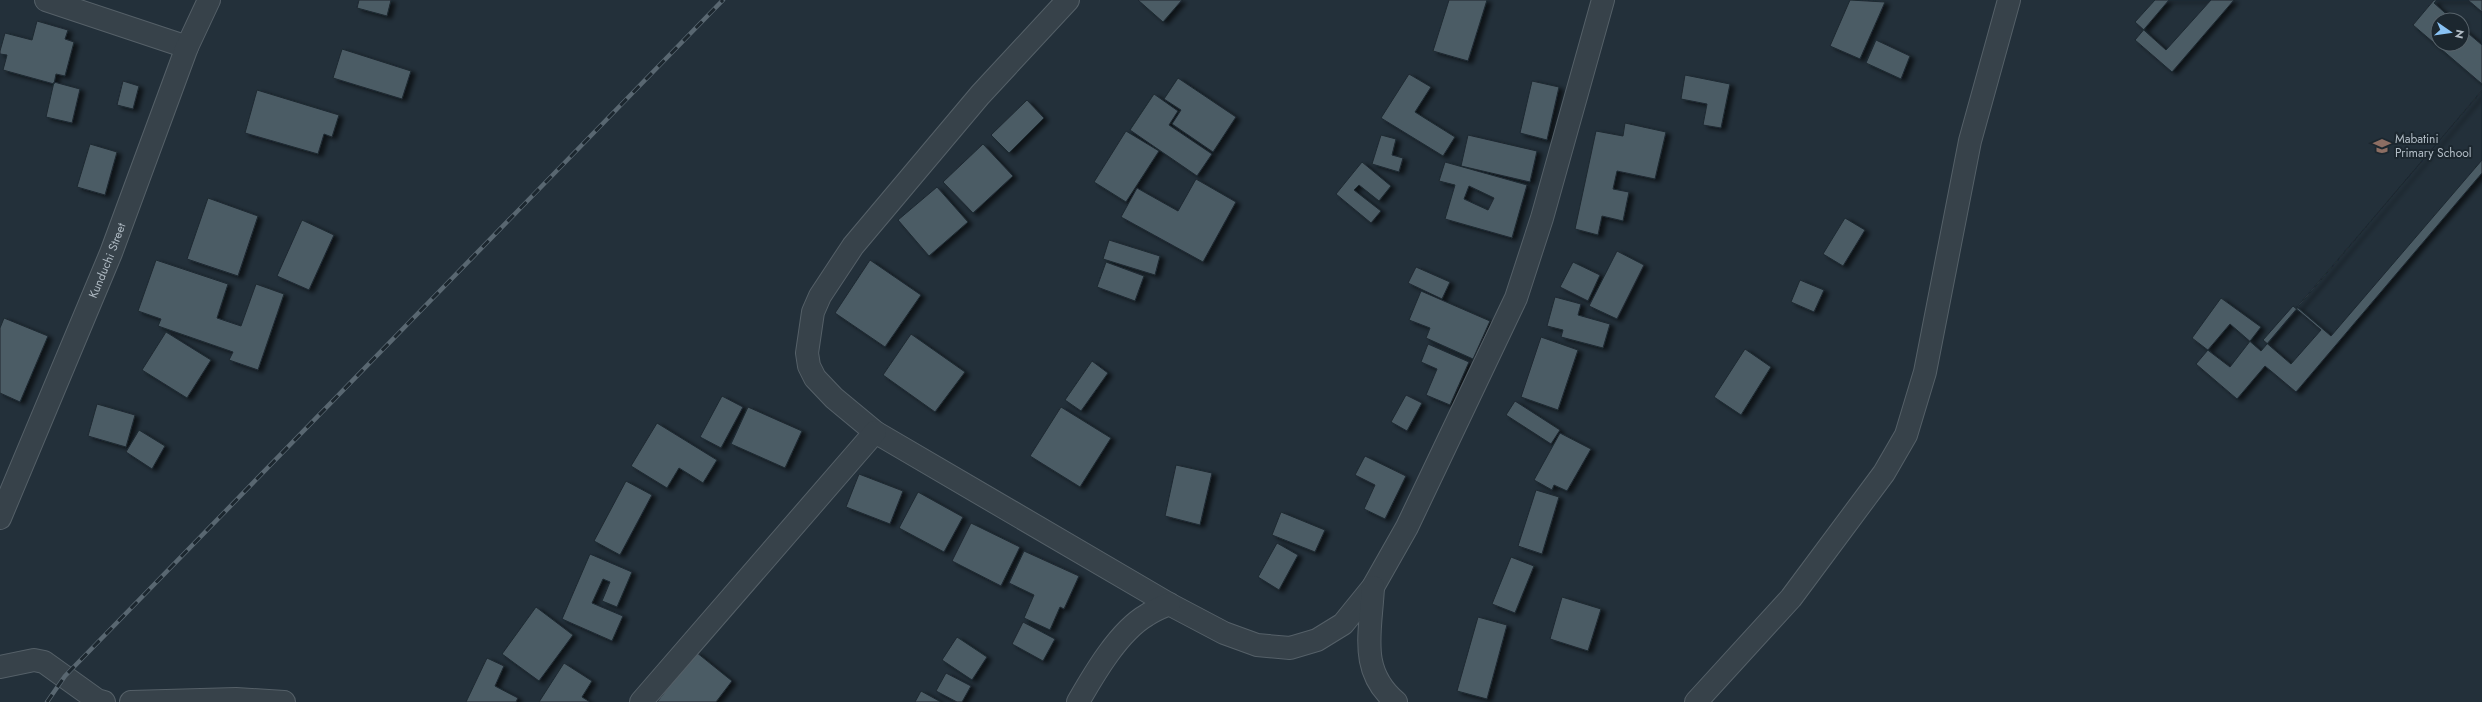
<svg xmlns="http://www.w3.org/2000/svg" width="2482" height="702" font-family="Jost,sans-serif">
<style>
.building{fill:#4c5b65;stroke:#1e2931;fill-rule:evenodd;filter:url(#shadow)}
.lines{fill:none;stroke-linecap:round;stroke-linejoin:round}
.minor-casing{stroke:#556068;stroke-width:24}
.minor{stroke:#37424a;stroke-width:22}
.rail-casing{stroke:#596771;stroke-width:4.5}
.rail{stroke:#1c272f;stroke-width:3;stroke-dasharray:9;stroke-linecap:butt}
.labels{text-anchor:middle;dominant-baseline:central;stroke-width:4;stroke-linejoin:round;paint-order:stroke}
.poi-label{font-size:12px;fill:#b2bdc6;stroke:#1c272f;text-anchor:start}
.street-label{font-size:12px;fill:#b2bdc6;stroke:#1c272f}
</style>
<defs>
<filter id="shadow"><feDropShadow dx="4.5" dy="2.5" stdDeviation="2" flood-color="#0009"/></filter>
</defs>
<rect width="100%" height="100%" fill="#23303a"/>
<path class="building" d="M 359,0 L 391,0 L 387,16 L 357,8 Z
M 1138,0 L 1182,0 L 1163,22 Z
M 1449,0 L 1487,0 L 1468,61 L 1433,51 Z
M 1850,0 L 1885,2 L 1860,59 L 1830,46 Z
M 2155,0 L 2211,0 L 2166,50 L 2135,22 Z
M 2169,0 L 2234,0 L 2172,72 L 2135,40 Z
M 2434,0 L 2468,0 L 2482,12 L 2482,84 L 2413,25 ZM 2438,20 L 2462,20 L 2462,44 L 2438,44 Z
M 2437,0 L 2482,0 L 2482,45 L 2462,28 L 2462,20 L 2453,20 L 2434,3 Z
M 37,21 L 68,30 L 65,39 L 74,42 L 65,76 L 56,74 L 54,84 L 3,70 L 7,55 L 0,54 L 0,51 L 5,33 L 32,40 Z
M 1876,40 L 1910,56 L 1901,79 L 1866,63 Z
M 342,49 L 411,71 L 402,99 L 333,78 Z
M 1409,74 L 1431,87 L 1415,112 L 1455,137 L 1443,156 L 1381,118 Z
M 1685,75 L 1730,84 L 1721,128 L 1703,125 L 1707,104 L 1681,99 Z
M 1178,78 L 1236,117 L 1213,152 L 1172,124 L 1181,110 L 1164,99 Z
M 123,81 L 139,86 L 133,109 L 117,105 Z
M 1532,81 L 1559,87 L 1547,140 L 1520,133 Z
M 54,82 L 80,89 L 72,123 L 46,117 Z
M 257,90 L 339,115 L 332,137 L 324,134 L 318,154 L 245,133 Z
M 2482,90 L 2482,173 L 2296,392 L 2265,366 L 2237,399 L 2196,364 L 2230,324 L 2261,351 Z
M 2482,91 L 2482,160 L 2331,336 L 2297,307 Z
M 1154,94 L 1178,111 L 1169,125 L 1212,154 L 1197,176 L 1130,130 Z
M 1027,100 L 1044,118 L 1009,153 L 991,135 Z
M 1625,123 L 1666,132 L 1655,179 L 1617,171 L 1613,189 L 1629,192 L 1623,221 L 1602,216 L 1598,235 L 1575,229 L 1596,131 L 1623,136 Z
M 1126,131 L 1159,151 L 1126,202 L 1094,182 Z
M 1381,135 L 1396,139 L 1392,155 L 1403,158 L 1399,172 L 1372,164 Z
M 1468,135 L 1537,151 L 1530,182 L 1461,166 Z
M 90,144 L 117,152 L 105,195 L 77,187 Z
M 983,144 L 1013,176 L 973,213 L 943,182 Z
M 1362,162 L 1391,186 L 1379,201 L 1359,185 L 1354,190 L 1381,211 L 1371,223 L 1336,194 Z
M 1445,162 L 1527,185 L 1512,238 L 1445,219 L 1455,185 L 1439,181 ZM 1469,186 L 1494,198 L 1488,210 L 1464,199 Z
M 1196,179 L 1236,202 L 1203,262 L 1121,217 L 1137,188 L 1178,211 Z
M 937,187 L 968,222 L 929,256 L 898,220 Z
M 208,198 L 258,216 L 238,276 L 187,259 Z
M 1845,218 L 1865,230 L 1843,266 L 1823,254 Z
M 302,220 L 334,235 L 309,290 L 277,276 Z
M 1109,240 L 1160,256 L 1155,275 L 1103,259 Z
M 1617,251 L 1644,265 L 1617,319 L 1589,306 Z
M 156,260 L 228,284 L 217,318 L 241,326 L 256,284 L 284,294 L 258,370 L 229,360 L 233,352 L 158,326 L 161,319 L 138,311 Z
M 870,260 L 921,295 L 885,347 L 835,313 Z
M 1106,262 L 1144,276 L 1135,301 L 1097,287 Z
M 1573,262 L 1600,275 L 1588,301 L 1560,287 Z
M 1416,267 L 1450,282 L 1442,299 L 1408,283 Z
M 1800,280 L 1824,290 L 1814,312 L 1791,302 Z
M 1421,291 L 1490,321 L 1473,359 L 1426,338 L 1430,328 L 1409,320 Z
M 1555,297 L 1581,304 L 1578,315 L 1610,324 L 1603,348 L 1561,337 L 1563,330 L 1547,326 Z
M 2221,298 L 2261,327 L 2230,367 L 2192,338 Z
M 2293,306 L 2321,330 L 2291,364 L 2263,340 Z
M 4,318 L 48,336 L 20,402 L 0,393 L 0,328 Z
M 166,332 L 211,360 L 187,398 L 142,370 Z
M 911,334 L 965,372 L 935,412 L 883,375 Z
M 1541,337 L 1578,350 L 1558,410 L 1521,397 Z
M 1428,344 L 1469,362 L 1450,405 L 1426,395 L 1437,369 L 1421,362 Z
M 1745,349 L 1771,367 L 1741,415 L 1714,397 Z
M 1092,361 L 1108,373 L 1081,411 L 1065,400 Z
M 1406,395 L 1422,403 L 1407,431 L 1391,422 Z
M 722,396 L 743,407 L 721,448 L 700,437 Z
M 1515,401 L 1560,430 L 1551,444 L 1506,415 Z
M 97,404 L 135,415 L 126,447 L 88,436 Z
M 748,407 L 802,431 L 785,468 L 731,444 Z
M 1061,407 L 1111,438 L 1080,487 L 1030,456 Z
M 657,423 L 717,460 L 703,483 L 679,468 L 667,488 L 631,466 Z
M 139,430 L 165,446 L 152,469 L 126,452 Z
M 1560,433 L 1591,449 L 1567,491 L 1554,485 L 1552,490 L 1534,480 Z
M 1365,456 L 1406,476 L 1385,519 L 1364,509 L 1375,485 L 1355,475 Z
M 1176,465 L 1212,473 L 1200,525 L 1165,516 Z
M 859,474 L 903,491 L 890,524 L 846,507 Z
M 626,481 L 652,495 L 620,555 L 594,541 Z
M 1536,490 L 1559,497 L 1542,554 L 1518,546 Z
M 918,492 L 963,517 L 944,552 L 899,528 Z
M 1281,512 L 1325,530 L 1315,552 L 1272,535 Z
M 971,523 L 1020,547 L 1001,586 L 952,561 Z
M 1277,543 L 1298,555 L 1279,590 L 1258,577 Z
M 1024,551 L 1079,576 L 1064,609 L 1060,607 L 1050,630 L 1024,618 L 1034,595 L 1009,583 Z
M 590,554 L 632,572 L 617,607 L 602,601 L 610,582 L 603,579 L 592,603 L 623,616 L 612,641 L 562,619 Z
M 1511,557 L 1534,566 L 1515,613 L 1492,604 Z
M 1562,597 L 1601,609 L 1588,651 L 1550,639 Z
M 536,607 L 573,635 L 539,681 L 502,654 Z
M 1478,617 L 1507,625 L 1487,699 L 1457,691 Z
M 1023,622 L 1055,639 L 1043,661 L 1012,644 Z
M 957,637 L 987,657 L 972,680 L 942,660 Z
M 696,652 L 732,681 L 716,702 L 657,702 Z
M 487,658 L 504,666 L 495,686 L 518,698 L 516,702 L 466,702 Z
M 564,663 L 592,681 L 582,697 L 590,702 L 539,702 Z
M 946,673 L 971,686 L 962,702 L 957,702 L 936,691 Z
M 921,691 L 941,702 L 915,702 Z"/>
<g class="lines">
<g class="minor-casing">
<g id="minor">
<path d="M 46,0 L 187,47"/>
<path d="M 1068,0 L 980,95 L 853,246 L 820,296 L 813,312 L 807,353 L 809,366 L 815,378 L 834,398 L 875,432 L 1169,604 L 1224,633 L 1257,645 L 1290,648 L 1317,640 L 1343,624 L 1373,587 L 1407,527 L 1516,298 L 1542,218 L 1603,0"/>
<path id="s1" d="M 0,518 L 111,253 L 187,47 L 209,0"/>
<path d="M 1373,587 C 1371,632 1358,670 1396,702"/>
<path d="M 0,667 L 34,660 L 44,662 L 97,700 L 104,702"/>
<path d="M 131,702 L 236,699 L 284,702"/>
<path d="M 641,702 L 875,432"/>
<path d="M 1078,702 C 1094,674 1119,631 1147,615 C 1154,610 1162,607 1169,604"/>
<path d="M 1696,702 L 1791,598 L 1884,473 L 1906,435 L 1925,372 L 1970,141 L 2009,0"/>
</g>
</g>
<use href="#minor" class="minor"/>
<g class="rail-casing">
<path id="rail" d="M 47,702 L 65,676 L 723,0"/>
</g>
<use href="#rail" class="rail"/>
</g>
<defs>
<g id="school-bare" transform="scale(1.38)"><path d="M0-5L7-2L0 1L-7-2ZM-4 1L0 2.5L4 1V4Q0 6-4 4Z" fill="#8d6e63" stroke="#1c272f" stroke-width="2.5" paint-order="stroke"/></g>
</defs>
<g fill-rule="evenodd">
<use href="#school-bare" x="2382" y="146"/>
</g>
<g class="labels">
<g class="poi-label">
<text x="2395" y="139">Mabatini<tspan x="2395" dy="14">Primary School</tspan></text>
</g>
<g class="street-label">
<text stroke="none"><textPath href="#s1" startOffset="279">Kunduchi Street</textPath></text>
</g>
</g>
<g transform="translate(2450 32) rotate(103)"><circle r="19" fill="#1c272f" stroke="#58636b"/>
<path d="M0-3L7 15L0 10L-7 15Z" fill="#89c2f4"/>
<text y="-6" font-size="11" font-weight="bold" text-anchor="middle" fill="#b2bdc6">N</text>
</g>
</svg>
